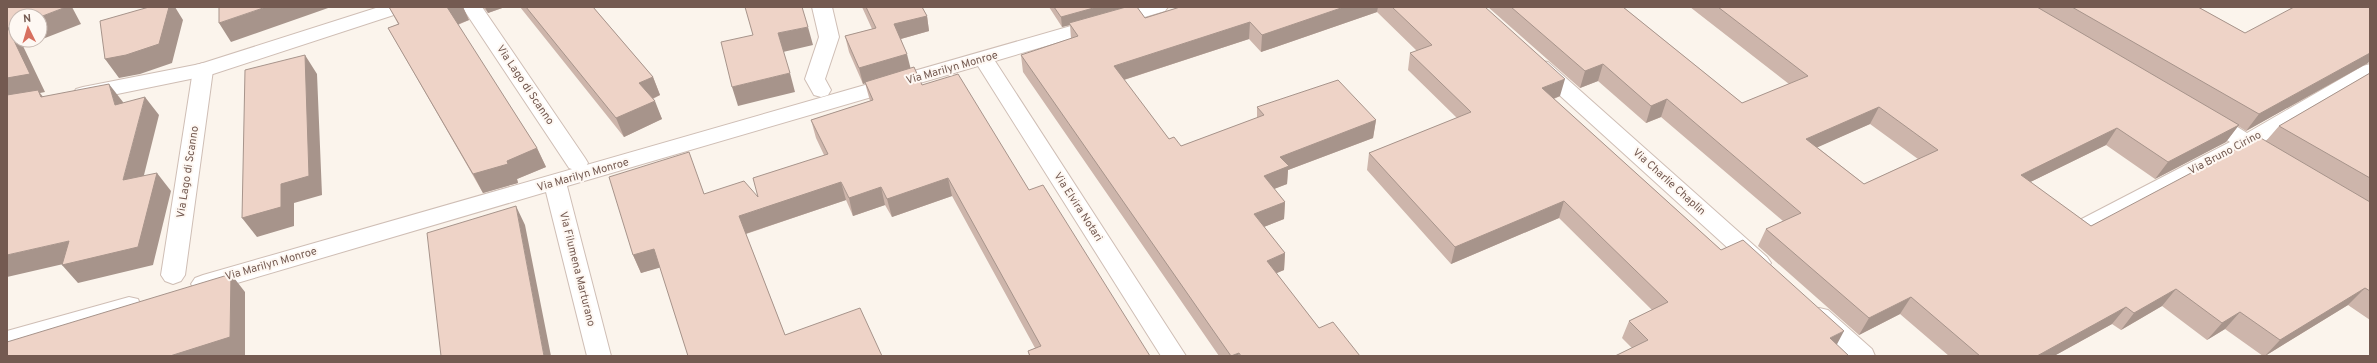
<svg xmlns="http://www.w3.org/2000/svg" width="2377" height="363" font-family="Overpass,sans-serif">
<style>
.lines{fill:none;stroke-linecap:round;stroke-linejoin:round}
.lane-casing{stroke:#cfbeb5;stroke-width:2}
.street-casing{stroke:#cfbeb5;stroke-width:2}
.lane{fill:#fff;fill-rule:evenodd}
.street{fill:#fff;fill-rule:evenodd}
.wall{fill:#cdb5ab;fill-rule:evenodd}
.shaded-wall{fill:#a7948b}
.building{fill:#eed3c7;stroke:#a7948b;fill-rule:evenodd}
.labels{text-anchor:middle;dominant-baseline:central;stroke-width:4;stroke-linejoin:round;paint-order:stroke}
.street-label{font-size:11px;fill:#745a51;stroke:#fef8f3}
</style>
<rect width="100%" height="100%" fill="#fbf4ec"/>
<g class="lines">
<g class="lane-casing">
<path id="lane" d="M 462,7 L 482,7 L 585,158 L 588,163 L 585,168 L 577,171 L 569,168 Z
M 812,7 L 832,7 L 839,37 L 825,79 L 831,90 L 828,95 L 821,97 L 814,95 L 805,79 L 819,37 Z
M 203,63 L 210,65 L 213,70 L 185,275 L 181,281 L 173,284 L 165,281 L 161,275 L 193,70 L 196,65 Z"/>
</g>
<g class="street-casing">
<path id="street" d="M 379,7 L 409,7 L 406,11 L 210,75 L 83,101 L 76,99 L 73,94 L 76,89 L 83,87 L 200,64 Z
M 1137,7 L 1168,7 L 1165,11 L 995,61 L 1186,356 L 1161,356 L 978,66 L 567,186 L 611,356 L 587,356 L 546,192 L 203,293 L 195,290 L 191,284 L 195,278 L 203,275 Z
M 1541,61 L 1548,62 L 1767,257 L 1771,263 L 1767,269 L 1759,272 L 1751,269 L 1534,72 L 1531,67 L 1534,62 Z
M 2370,64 L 2370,80 L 2263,142 L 2281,153 L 2284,158 L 2281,163 C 2267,167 2257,159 2246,152 L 2086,237 L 2078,239 L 2070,237 L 2067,231 L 2070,225 L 2230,142 L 2200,124 L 2197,119 L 2200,114 C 2216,109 2233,125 2247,133 L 2363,66 Z
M 129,297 L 138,299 L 141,306 L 138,313 L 7,351 L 7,331 Z
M 1819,308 L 1828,310 L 1872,349 L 1875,356 L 1846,356 L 1810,324 L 1807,317 L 1810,310 Z"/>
</g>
<use href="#lane" class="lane"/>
<use href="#street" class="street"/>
</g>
<path class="wall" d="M 389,7 L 463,7 L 469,20 L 458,25 L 537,148 L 546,167 L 517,179 L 518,183 L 483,193 L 388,28 L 398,24 Z
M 483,7 L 505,7 L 488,13 Z
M 520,7 L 593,7 L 653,77 L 660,95 L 653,99 L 662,119 L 624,137 Z
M 862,7 L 922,7 L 927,16 L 929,31 L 901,39 L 910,68 L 922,85 L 1029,190 L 1150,356 L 1029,356 L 1028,351 L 1035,348 L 952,196 L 892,217 L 885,205 L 853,216 L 846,200 L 746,234 L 785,335 L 882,356 L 688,356 L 660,267 L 641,273 L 633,255 L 704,194 L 758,197 L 824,155 L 816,138 L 811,120 L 870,101 L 865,83 L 863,84 L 849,52 L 845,36 L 872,29 Z
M 1049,7 L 1137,7 L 1145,18 L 1180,7 L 1485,7 L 1560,96 L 1554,99 L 1721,250 L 1844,331 L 1632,348 L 1622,338 L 1629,321 L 1652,310 L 1559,218 L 1451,264 L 1367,170 L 1369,153 L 1457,118 L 1408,70 L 1410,53 L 1417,51 L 1377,12 L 1261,52 L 1249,39 L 1124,80 L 1169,139 L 1181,146 L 1257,118 L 1257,107 L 1376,120 L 1373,138 L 1288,170 L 1287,184 L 1274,189 L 1285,202 L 1284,219 L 1264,227 L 1285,253 L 1284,270 L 1276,273 L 1319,328 L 1360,356 L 1219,356 L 1023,72 L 1021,55 L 1071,39 L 1070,25 L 1062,27 Z
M 1488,7 L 1623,7 L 1742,103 L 1789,84 L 1690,7 L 2198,7 L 2245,33 L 2370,7 L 2370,60 L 2368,63 L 2246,131 L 2238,126 L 2226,142 L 2155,179 L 2106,145 L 2030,182 L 2091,226 L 2266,141 L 2279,126 L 2370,73 L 2370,320 L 2348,305 L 2265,356 L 2263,356 L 2225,329 L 2207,340 L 2162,306 L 2121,330 L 2112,324 L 2054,356 L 1949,356 L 1900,314 L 1859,335 L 1758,246 L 1766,229 L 1783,221 L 1661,117 L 1646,123 L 1598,81 L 1580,88 ZM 1870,124 L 1918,159 L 1864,184 L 1817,147 Z"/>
<path class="shaded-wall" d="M 66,7 L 72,7 L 81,24 L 40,40 L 40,17 Z
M 169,7 L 175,7 L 183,20 L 172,63 L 140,74 L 119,78 L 105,59 Z
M 266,7 L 331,7 L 231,42 L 219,23 Z
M 446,7 L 463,7 L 469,20 L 456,25 Z
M 485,7 L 505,7 L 488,13 Z
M 1097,7 L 1126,7 L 1069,23 L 1070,25 L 1062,27 L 1061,17 Z
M 1344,7 L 1378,7 L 1377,12 L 1261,52 L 1262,35 Z
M 927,16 L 929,31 L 897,40 L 894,24 Z
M 1250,22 L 1249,39 L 1114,83 L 1114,66 Z
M 16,25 L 16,40 L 39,40 L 23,46 L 45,92 L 40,93 L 52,108 L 7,99 L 8,28 Z
M 808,27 L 813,45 L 783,52 L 778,33 Z
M 2370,53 L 2370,60 L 2368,63 L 2246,131 L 2259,114 Z
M 907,54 L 911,70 L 863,84 L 859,68 Z
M 305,55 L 317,74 L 322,195 L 294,203 L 294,226 L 257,237 L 242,218 L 281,184 Z
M 1603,64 L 1598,81 L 1580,88 L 1585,71 Z
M 790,73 L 795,92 L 738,106 L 732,87 Z
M 653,77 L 660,95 L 647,101 L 639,83 Z
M 1565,79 L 1560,96 L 1537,105 L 1542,88 Z
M 109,84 L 123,102 L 129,123 L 115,105 Z
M 145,97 L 159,115 L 138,199 L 123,180 Z
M 1667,99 L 1661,117 L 1646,123 L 1651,106 Z
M 655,101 L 662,119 L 624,137 L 616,118 Z
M 1879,107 L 1870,124 L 1798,156 L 1806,139 Z
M 1376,120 L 1373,138 L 1288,170 L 1287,184 L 1263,193 L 1264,176 L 1280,157 Z
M 2239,125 L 2226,142 L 2155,179 L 2168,162 Z
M 2117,128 L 2106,145 L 2010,192 L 2021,175 Z
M 537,148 L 546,167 L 517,179 L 518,183 L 483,193 L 473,174 Z
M 157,173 L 171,191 L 153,265 L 78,283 L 62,265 Z
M 948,178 L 952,196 L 892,217 L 887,199 Z
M 841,182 L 846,200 L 745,234 L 739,216 Z
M 881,187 L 885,205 L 853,216 L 849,198 Z
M 1564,201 L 1559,218 L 1451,264 L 1455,247 Z
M 1285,202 L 1284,219 L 1253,231 L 1254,214 Z
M 516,206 L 525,225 L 551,356 L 544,356 Z
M 69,241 L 85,259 L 7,277 L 7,255 Z
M 654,249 L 662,267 L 641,273 L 633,255 Z
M 1285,253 L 1284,270 L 1265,278 L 1267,261 Z
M 231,274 L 245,292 L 245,355 L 241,356 L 170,356 Z
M 2365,288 L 2348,305 L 2265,356 L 2280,340 Z
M 2176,289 L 2162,306 L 2121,330 L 2134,313 Z
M 1911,297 L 1900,314 L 1859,335 L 1869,318 Z
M 2126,307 L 2112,324 L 2054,356 L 2037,356 Z
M 2240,312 L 2225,329 L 2207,340 L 2222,323 Z
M 1844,331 L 1835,348 L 1830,338 Z
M 1239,353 L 1238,356 L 1231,356 Z"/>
<path class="building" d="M 7,7 L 66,7 L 40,17 L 40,16 L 16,16 L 16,25 L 8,28 L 30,74 L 7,78 Z
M 149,7 L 169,7 L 159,44 L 126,55 L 105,59 L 100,21 Z
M 219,7 L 266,7 L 219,23 Z
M 389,7 L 447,7 L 537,148 L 507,161 L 508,164 L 473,174 L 388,28 L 399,24 Z
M 526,7 L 593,7 L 653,77 L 639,83 L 655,101 L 616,118 Z
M 745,7 L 802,7 L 808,27 L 778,33 L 790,73 L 732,87 L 721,42 L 753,35 Z
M 866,7 L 922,7 L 927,16 L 894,24 L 907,54 L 859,68 L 845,36 L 876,28 Z
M 1054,7 L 1097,7 L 1061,17 Z
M 1126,7 L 1137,7 L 1145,18 L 1180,7 L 1344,7 L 1262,35 L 1250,22 L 1114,66 L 1169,139 L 1174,137 L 1181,146 L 1264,115 L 1257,107 L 1338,80 L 1376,120 L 1280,157 L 1289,166 L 1264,176 L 1285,202 L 1254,214 L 1285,253 L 1267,261 L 1319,328 L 1333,322 L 1360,356 L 1241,356 L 1239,353 L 1231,356 L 1021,55 L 1078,36 L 1069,23 Z
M 1392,7 L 1485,7 L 1565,79 L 1542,88 L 1721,250 L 1743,240 L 1844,331 L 1830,338 L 1849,356 L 1615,356 L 1648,340 L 1629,321 L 1668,302 L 1564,201 L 1455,247 L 1369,153 L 1471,112 L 1410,53 L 1432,45 Z
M 1511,7 L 1623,7 L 1742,103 L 1808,76 L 1718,7 L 2037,7 L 2239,125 L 2168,162 L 2117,128 L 2021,175 L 2091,226 L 2259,137 L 2370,202 L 2370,291 L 2365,288 L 2280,340 L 2240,312 L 2222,323 L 2176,289 L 2134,313 L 2126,307 L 2037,356 L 1980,356 L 1911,297 L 1869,318 L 1766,229 L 1801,213 L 1667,99 L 1651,106 L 1603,64 L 1585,71 ZM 1879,107 L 1938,150 L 1864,184 L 1806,139 Z
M 2072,7 L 2198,7 L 2245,33 L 2294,7 L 2370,7 L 2370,53 L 2259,114 Z
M 305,55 L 309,176 L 281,184 L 281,207 L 242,218 L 245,70 Z
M 914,67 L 922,85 L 958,74 L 1029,190 L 1043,185 L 1150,356 L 1030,356 L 1028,351 L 1041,346 L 948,178 L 887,199 L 881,187 L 849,198 L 841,182 L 739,216 L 785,335 L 860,308 L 882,356 L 688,356 L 654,249 L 633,255 L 609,177 L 689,152 L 704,194 L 744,181 L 758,197 L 753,178 L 828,154 L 811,120 L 873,100 L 865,82 Z
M 2370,73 L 2370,178 L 2279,126 Z
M 109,84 L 115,105 L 145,97 L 123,180 L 157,173 L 138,247 L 62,265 L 69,241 L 7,255 L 7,95 L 38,90 L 41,97 Z
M 516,206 L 544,356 L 441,356 L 427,233 Z
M 231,274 L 230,337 L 170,356 L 7,356 L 7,342 Z"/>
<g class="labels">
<g class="street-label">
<text transform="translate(952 68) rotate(-16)">Via Marilyn Monroe</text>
<text transform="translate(525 85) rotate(56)">Via Lago di Scanno</text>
<text transform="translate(2225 153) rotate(-28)">Via Bruno Cirino</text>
<text transform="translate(188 172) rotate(-81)">Via Lago di Scanno</text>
<text transform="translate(583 175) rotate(-16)">Via Marilyn Monroe</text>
<text transform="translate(1669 182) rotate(42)">Via Charlie Chaplin</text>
<text transform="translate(1078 207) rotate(57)">Via Elvira Notari</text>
<text transform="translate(271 264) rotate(-16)">Via Marilyn Monroe</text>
<text transform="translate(577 269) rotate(76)">Via Filumena Marturano</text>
</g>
</g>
<rect width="2377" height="363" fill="none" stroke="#745a51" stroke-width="16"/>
<g transform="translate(28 28) rotate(355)"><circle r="19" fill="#fef8f3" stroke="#c7b9b2"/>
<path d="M0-3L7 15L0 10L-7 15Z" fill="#d76f5f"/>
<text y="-6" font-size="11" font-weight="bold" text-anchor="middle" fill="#745a51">N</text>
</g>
</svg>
